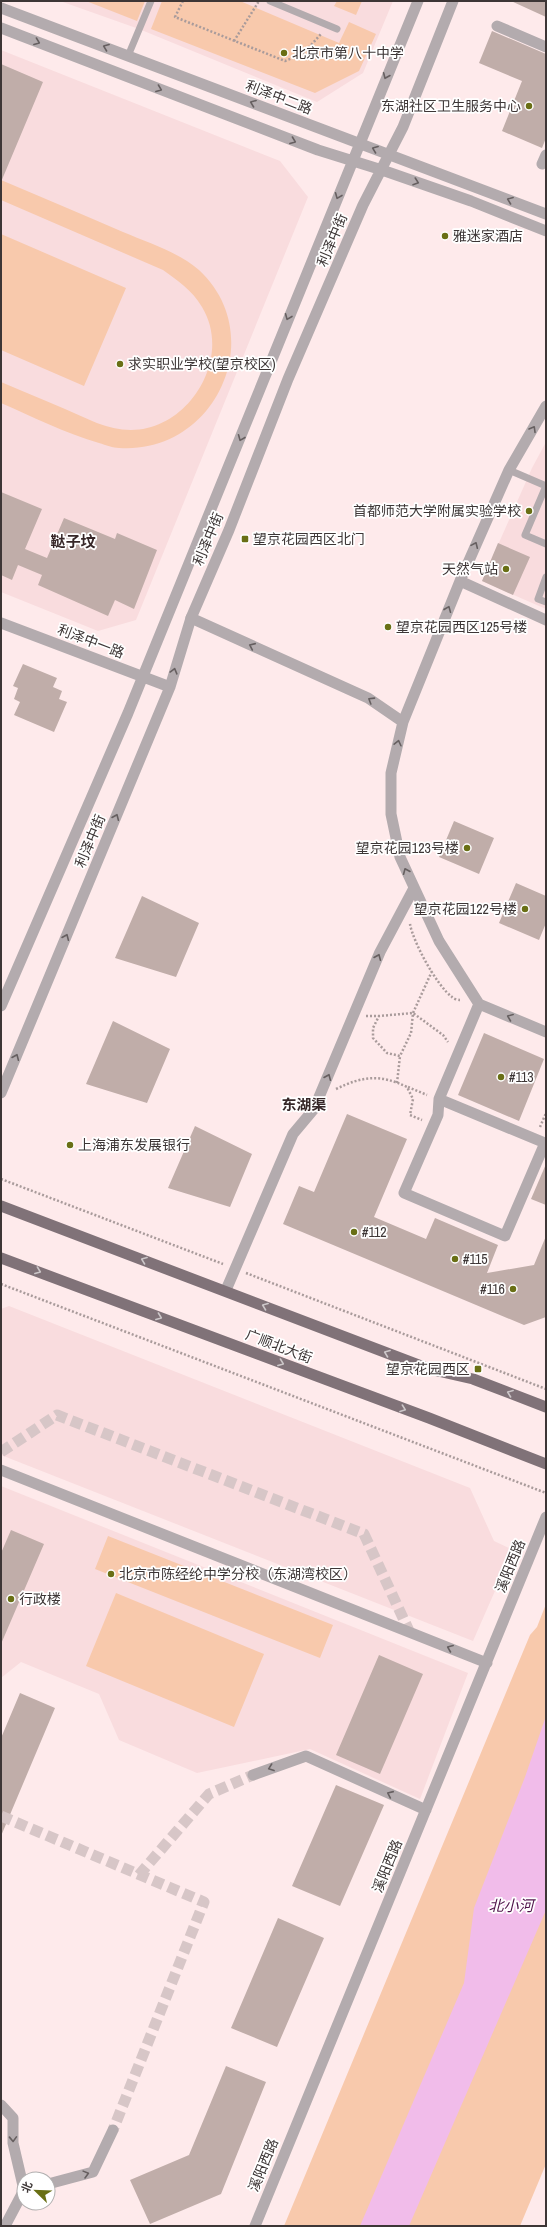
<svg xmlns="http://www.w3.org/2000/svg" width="547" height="2227" font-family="'Archivo Narrow','Noto Sans SC',sans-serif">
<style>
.built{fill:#f9dcde}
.green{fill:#f8c9ac}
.water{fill:#f1bcea}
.building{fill:#c0ada9}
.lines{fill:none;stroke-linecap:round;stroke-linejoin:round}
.minor-tunnel{stroke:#d7c6c7;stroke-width:11;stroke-dasharray:11 5.5;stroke-linecap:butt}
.path{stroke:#a99b9b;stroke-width:2.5;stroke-dasharray:2 2;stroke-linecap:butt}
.service{stroke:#b3abae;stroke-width:7}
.minor{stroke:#b3abae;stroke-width:11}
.tertiary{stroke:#b3abae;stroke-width:11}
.primary{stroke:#807278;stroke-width:11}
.oneway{stroke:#665f60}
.oneway2{stroke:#ccc7c9}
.poi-dot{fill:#696f15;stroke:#fff;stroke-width:1.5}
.labels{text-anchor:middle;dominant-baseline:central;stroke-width:3.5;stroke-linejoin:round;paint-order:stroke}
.poi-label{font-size:14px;fill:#3d3636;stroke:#fff;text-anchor:start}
.street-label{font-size:14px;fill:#3d3636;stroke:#fff}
.neighbourhood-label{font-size:15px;font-weight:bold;fill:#362728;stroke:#fff}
.water-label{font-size:15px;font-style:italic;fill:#4f124a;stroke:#fff}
</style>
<rect width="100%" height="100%" fill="#feeaeb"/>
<path class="built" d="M 60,1 L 393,1 L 363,73 L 317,102 L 139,29 Z
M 1,50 L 280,161 L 308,197 L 136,620 L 98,631 L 1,592 Z
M 546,442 L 546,609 L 482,581 L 532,468 Z
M 9,1306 L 470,1488 L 494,1541 L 513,1550 L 473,1641 L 1,1455 L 1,1309 Z
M 1,1486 L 468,1673 L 420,1799 L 310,1749 L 197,1773 L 119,1740 L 99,1694 L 21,1662 L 1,1678 Z"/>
<path class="green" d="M 86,1 L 145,1 L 137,21 Z
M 162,1 L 240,1 L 339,43 L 349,22 L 376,34 L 359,71 L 315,93 L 151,29 Z
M 337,1 L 362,1 L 356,15 L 334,6 Z
M 1,180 C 42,197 83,215 123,232 C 149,243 178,252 199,270 C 270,336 215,455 119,448 C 113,448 106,445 99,443 C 65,433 33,417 1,403 L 1,382 C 22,391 44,400 65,409 C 86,418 107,430 131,430 C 189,430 233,358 202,307 C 192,290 178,281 163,270 L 1,200 Z
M 1,234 L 126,288 L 84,386 L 1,350 Z
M 108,1536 L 333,1625 L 320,1658 L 95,1569 Z
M 116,1593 L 264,1654 L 234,1727 L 86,1666 Z
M 546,1604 L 546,2164 L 520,2226 L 284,2226 L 530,1635 L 537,1627 Z"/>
<path class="water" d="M 546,1716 L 546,1910 L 409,2226 L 360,2226 L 464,1983 L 474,1908 L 525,1777 Z"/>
<path class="building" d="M 511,1 L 546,1 L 546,17 Z
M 492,31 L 546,54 L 546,138 L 542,148 L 502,131 L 522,81 L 479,63 Z
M 1,64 L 43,82 L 1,182 Z
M 1,492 L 42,509 L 25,549 L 47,558 L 64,518 L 115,539 L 117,533 L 157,550 L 134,609 L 115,600 L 108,616 L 38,585 L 42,575 L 18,565 L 12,580 L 1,575 Z
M 498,543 L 530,557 L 513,595 L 482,581 Z
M 23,664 L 57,678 L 53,687 L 62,691 L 59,699 L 67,702 L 54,732 L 14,715 L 20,702 L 14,699 L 18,688 L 13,686 Z
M 454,821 L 494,838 L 479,874 L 439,857 Z
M 516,883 L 546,896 L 546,923 L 539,940 L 499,923 Z
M 142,896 L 199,923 L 176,977 L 115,958 Z
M 113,1021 L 170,1049 L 147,1103 L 86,1084 Z
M 484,1033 L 544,1059 L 519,1121 L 458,1095 Z
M 347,1114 L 407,1139 L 374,1217 L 426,1239 L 435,1218 L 498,1245 L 487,1273 L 534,1265 L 546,1236 L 546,1317 L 524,1325 L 283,1224 L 299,1186 L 314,1192 Z
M 195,1126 L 252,1154 L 230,1207 L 168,1188 Z
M 546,1164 L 546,1205 L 531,1199 Z
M 11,1530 L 44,1544 L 1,1644 L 1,1553 Z
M 379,1655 L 423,1674 L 380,1774 L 336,1755 Z
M 20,1693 L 55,1708 L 1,1836 L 1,1738 Z
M 336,1785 L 384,1805 L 340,1906 L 292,1886 Z
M 278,1918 L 324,1938 L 277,2047 L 231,2028 Z
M 226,2066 L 266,2082 L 221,2194 L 150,2224 L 130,2180 L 189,2155 Z"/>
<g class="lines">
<path class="minor-tunnel" d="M 1,1452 L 57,1415 L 364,1534 L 410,1633
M 1,1816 L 204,1902 L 113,2130
M 139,1875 L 209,1794 L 253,1775"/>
<path class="path" d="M 183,1 L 175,17 L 285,61 L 303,54 L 321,34
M 234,41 L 259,1
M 410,924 C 413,942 437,986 452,997 C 454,999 458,1000 460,1000
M 432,971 L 413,1013 L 411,1033 L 400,1056 L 387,1053 L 373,1038 L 373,1028 L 379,1016 L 413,1013 L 443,1035 L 448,1042
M 366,1016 L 379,1016
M 397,1083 L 400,1056
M 408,1087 L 427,1095
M 336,1089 C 363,1076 380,1074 407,1087 L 413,1099 L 410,1115 L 422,1120
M 540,1127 L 546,1113
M 1,1179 L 223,1264
M 246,1273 L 546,1389
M 1,1284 L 546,1493"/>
<path class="service" d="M 270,1 L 337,29
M 128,56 L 151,1
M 509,470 L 546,486
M 546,486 L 525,535 L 546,544
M 546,577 L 538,599 L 546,602"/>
<path class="minor" d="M 497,26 L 546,47
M 542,164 L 546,155
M 546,406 L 509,470 L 460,581 L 403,722 L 391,773 L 391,814 L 400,857 L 439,941 L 479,1004 L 546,1032
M 460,581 L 546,620
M 191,618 L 368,698 L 403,722
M 439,1099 L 545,1143 L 505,1236 L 404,1193 L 438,1115 L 439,1099 L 479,1004
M 226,1290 L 293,1134 L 314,1109 L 380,952 L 414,888
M 1,1470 L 487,1663
M 253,1775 L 306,1756 L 426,1810
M 1,2105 L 13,2118 L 13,2143 L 24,2190
M 48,2184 L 93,2172 L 113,2130
M 5,2226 L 24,2190
M 255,2226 L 546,1517"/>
<path class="tertiary" d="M 1,8 L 546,214
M 1,28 L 318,150 L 382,170 L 471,201 L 546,231
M 1,623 L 170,687
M 1,1006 L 128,713 L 418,1
M 1,1093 L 170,687 L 191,618 L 229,530 L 288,379 L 363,205 L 403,127 L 453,1"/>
<path class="primary" d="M 1,1206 L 429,1369 L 473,1379 L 546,1407
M 1,1258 L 429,1418 L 546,1464"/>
</g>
<defs><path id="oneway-chevron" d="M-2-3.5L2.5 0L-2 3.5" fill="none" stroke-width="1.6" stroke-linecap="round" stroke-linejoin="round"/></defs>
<g class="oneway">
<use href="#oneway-chevron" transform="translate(37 42) rotate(21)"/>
<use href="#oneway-chevron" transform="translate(106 47) rotate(-159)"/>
<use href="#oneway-chevron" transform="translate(386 76) rotate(113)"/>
<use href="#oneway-chevron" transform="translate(159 89) rotate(21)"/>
<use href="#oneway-chevron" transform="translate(253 103) rotate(-159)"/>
<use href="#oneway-chevron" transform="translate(293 141) rotate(21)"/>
<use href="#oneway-chevron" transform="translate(375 149) rotate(-159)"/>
<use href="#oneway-chevron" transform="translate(416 182) rotate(19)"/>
<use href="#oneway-chevron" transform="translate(338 196) rotate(112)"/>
<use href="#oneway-chevron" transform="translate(510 200) rotate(-159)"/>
<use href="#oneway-chevron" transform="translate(288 317) rotate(112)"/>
<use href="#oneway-chevron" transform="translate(533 429) rotate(-60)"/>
<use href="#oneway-chevron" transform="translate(241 438) rotate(112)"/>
<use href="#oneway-chevron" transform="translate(475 545) rotate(-66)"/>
<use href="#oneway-chevron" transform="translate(448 609) rotate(-68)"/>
<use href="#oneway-chevron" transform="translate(252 646) rotate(-156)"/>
<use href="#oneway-chevron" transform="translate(174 671) rotate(-75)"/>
<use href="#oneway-chevron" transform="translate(371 700) rotate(-148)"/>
<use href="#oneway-chevron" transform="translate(398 743) rotate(-77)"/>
<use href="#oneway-chevron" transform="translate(116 817) rotate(-67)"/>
<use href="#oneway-chevron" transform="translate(406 871) rotate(-113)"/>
<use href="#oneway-chevron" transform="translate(66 937) rotate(-67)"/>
<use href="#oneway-chevron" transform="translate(378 957) rotate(-67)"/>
<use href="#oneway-chevron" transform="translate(510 1017) rotate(-158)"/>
<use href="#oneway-chevron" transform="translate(16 1057) rotate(-67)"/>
<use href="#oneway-chevron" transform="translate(328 1077) rotate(-67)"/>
<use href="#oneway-chevron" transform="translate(450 1648) rotate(-158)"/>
<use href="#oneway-chevron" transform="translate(271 1768) rotate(160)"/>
<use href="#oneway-chevron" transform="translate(390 1794) rotate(-156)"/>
<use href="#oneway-chevron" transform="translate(13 2139) rotate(88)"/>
<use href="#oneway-chevron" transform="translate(86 2174) rotate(-15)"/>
</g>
<g class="oneway2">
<use href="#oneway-chevron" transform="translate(144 1260) rotate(-159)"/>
<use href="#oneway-chevron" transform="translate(38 1271) rotate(21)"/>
<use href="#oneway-chevron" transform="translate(265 1306) rotate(-159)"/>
<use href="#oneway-chevron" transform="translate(159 1317) rotate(21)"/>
<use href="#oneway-chevron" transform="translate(387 1353) rotate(-159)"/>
<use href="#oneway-chevron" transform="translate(281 1363) rotate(21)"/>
<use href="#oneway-chevron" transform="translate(510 1393) rotate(-159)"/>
<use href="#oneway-chevron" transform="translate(403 1409) rotate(20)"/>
</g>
<g class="poi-dot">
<circle cx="284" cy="53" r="4"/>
<circle cx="529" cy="106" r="4"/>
<circle cx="445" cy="236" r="4"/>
<circle cx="120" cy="364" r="4"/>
<circle cx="529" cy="511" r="4"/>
<rect x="241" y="535" width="8" height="8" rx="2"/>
<circle cx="506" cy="569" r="4"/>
<circle cx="388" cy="627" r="4"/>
<circle cx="467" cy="848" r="4"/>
<circle cx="525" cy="909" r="4"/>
<circle cx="501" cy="1077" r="4"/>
<circle cx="70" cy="1145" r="4"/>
<circle cx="354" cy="1232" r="4"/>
<circle cx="455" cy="1259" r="4"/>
<circle cx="513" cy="1289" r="4"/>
<rect x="474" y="1365" width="8" height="8" rx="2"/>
<circle cx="111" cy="1574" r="4"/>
<circle cx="11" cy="1599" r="4"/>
</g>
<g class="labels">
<g class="poi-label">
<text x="292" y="53">北京市第八十中学</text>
<text x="521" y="106" text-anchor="end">东湖社区卫生服务中心</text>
<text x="453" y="236">雅迷家酒店</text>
<text x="128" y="364">求实职业学校(望京校区)</text>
<text x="521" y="511" text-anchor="end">首都师范大学附属实验学校</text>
<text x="253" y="539">望京花园西区北门</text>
<text x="498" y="569" text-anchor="end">天然气站</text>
<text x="396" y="627">望京花园西区125号楼</text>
<text x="459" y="848" text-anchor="end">望京花园123号楼</text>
<text x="517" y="909" text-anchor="end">望京花园122号楼</text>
<text x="509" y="1077">#113</text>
<text x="78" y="1145">上海浦东发展银行</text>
<text x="362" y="1232">#112</text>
<text x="463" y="1259">#115</text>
<text x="505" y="1289" text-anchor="end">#116</text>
<text x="470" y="1369" text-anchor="end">望京花园西区</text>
<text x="119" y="1574">北京市陈经纶中学分校（东湖湾校区）</text>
<text x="19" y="1599">行政楼</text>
</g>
<g class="street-label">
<text transform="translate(279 97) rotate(21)">利泽中二路</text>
<text transform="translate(332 240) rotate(-67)">利泽中街</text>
<text transform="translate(208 539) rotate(-67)">利泽中街</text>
<text transform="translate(91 641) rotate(21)">利泽中一路</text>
<text transform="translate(90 841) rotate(-67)">利泽中街</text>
<text transform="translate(279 1346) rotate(21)">广顺北大街</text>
<text transform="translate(510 1566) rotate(-68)">溪阳西路</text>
<text transform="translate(387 1866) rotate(-68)">溪阳西路</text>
<text transform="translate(263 2165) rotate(-68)">溪阳西路</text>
</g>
<g class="neighbourhood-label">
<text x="73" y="541">鞑子坟</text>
<text x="304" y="1104">东湖渠</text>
</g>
<g class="water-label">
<text x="511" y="1905">北小河</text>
</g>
</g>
<rect width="547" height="2227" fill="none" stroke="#3d3636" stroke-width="4"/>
<g transform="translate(36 2191) rotate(293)"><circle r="19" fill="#ffffff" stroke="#b1afaf"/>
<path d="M0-3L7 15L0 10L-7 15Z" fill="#696f15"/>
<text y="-6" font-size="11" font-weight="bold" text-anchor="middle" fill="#3d3636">北</text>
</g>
</svg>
